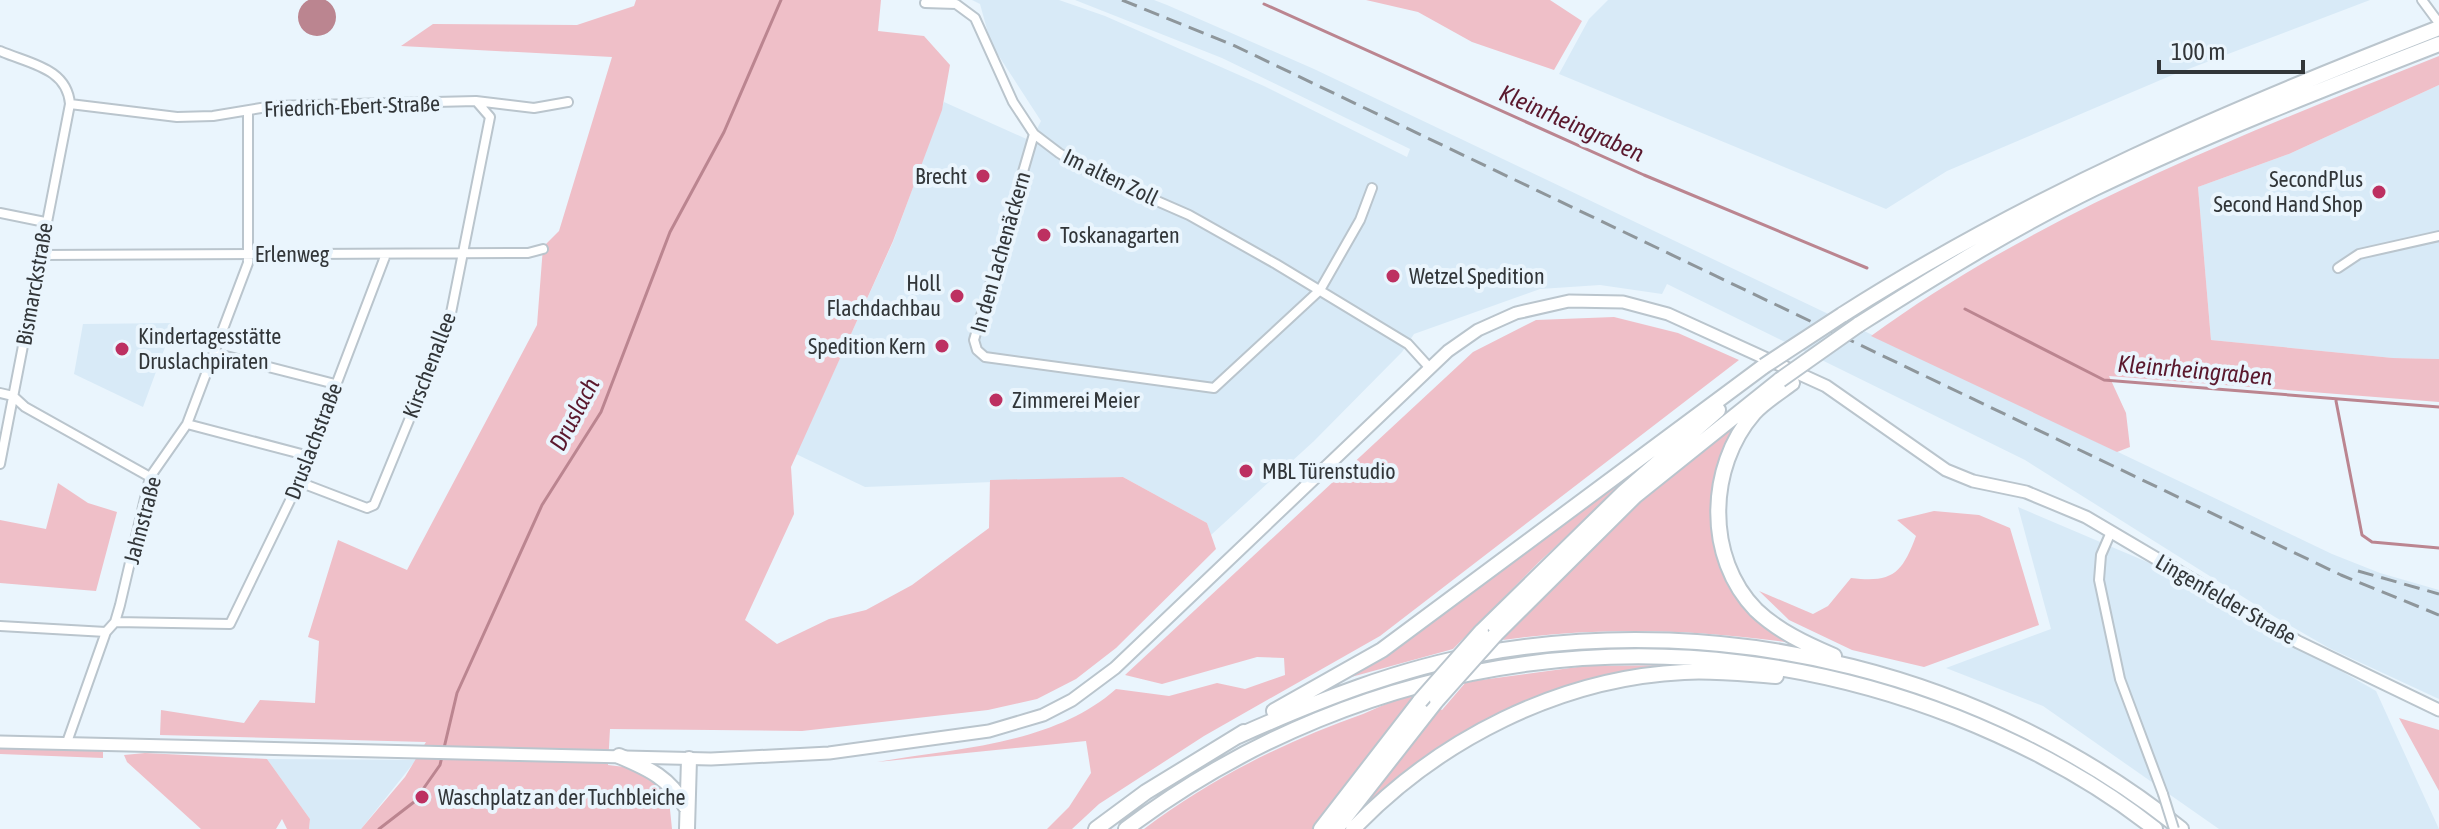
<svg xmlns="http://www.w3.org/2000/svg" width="2439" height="829" font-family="'Asap Condensed',sans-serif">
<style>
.built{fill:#d8eaf7}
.green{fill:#efbfc8}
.water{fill:#bb8590}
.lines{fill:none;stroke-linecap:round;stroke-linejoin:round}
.stream{stroke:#bb8590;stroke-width:3}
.minor-casing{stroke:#bac5cd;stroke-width:12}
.secondary-casing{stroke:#bac5cd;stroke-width:15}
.trunk-casing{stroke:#bac5cd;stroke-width:18}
.minor{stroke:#fff;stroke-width:8}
.secondary{stroke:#fff;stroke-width:11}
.trunk{stroke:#fff;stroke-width:14}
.rail{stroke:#8e969b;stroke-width:3;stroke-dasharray:16 8;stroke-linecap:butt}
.minor-bridge-casing{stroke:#bac5cd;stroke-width:12;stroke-linecap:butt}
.trunk-bridge-casing{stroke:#bac5cd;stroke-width:18;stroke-linecap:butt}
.minor-bridge{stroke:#fff;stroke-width:8}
.trunk-bridge{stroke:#fff;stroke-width:14}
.poi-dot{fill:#bd3061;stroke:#eaf5fd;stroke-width:3}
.labels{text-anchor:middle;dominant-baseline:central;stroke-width:8;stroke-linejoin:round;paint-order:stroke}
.street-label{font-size:22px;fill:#323639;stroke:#eaf5fd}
.poi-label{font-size:22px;fill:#323639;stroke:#eaf5fd;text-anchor:start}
.water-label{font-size:24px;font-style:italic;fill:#5a182d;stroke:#eaf5fd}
</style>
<rect width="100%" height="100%" fill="#eaf5fd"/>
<path class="built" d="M 972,0 L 1059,0 L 1105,16 L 1264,86 L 1407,157 L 1410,149 L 1222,58 L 1075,0 L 1154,0 L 1167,5 L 1314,69 L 2332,554 L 2380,573 L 2439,590 L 2439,699 L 2329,648 L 2275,617 L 2025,460 L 1667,284 L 1662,294 L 1600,285 L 1540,289 L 1414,334 L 1402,352 L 1314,441 L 1211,535 L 1207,523 L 1123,477 L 865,487 L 796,454 L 893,242 L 944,102 L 1031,141 L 1041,121 L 991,44 L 980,4 Z
M 1608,0 L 2370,0 L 2170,76 L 1947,171 L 1886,209 L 1559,74 L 1589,19 Z
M 2439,85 L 2439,359 L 2393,358 L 2211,340 L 2198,187 L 2289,154 Z
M 174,323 L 143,407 L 74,374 L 83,324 Z
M 2018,507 L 2159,567 L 2376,691 L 2439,829 L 2219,829 L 2043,706 L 1946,668 L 2051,629 Z
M 267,759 L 416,760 L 361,829 L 309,829 L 310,819 Z"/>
<path class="green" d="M 636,0 L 881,0 L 878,31 L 924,36 L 950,65 L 942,110 L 893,241 L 791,467 L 794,514 L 745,620 L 777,644 L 829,619 L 866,610 L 912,585 L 989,528 L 990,480 L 1123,477 L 1207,523 L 1216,549 L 1116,648 L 1076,679 L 1037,699 L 988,710 L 802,731 L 610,729 L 608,765 L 633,768 L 668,790 L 672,829 L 361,829 L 405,777 L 426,742 L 160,735 L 161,710 L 244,723 L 260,700 L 315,703 L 319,641 L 308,637 L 338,540 L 407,570 L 537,325 L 543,247 L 559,231 L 612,57 L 401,46 L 433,24 L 577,25 L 634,6 Z
M 1366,0 L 1550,0 L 1582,21 L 1554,70 L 1472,42 L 1418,12 Z
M 2439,56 L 2439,85 L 2289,154 L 2198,187 L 2211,340 L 2393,358 L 2439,359 L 2439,402 L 2109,376 L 2126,413 L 2130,447 L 2117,452 L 1871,336 C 2041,212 2244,134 2439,56 Z
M 1614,317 L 1678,333 L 1739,360 L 1380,636 L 1204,736 L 1099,804 L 1072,829 L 1047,829 L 1069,807 L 1091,773 L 1086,741 L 877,762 C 956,748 1053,745 1116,689 L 1169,696 L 1217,683 L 1245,689 L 1285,675 L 1284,658 L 1257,657 L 1162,684 L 1125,675 L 1473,352 L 1536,320 Z
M 1749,411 L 1728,443 L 1720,558 L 1792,643 C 1695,629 1600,626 1503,640 L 1520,618 L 1618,521 Z
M 1659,452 L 1539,562 L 1453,649 L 1344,679 Z
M 58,483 L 88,503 L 117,512 L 96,591 L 0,583 L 0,520 L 46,529 Z
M 1934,511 L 1979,515 L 2010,528 L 2039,625 L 1924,667 L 1852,650 L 1789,620 L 1759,591 L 1813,614 L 1828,606 L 1851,578 C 1892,583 1902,574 1916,536 L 1897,520 Z
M 1685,665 L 1550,695 L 1357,814 L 1439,708 L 1442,710 L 1466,682 L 1585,666 Z
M 1415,696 L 1316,829 L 1144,829 C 1210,779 1284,742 1363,714 C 1380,707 1396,698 1415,696 Z
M 2399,718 L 2439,730 L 2439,791 Z
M 0,746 L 103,749 L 103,758 L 0,754 Z
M 145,753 L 267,759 L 310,819 L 309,829 L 287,829 L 282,819 L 276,829 L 201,829 L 127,762 L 124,755 Z"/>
<path class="water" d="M298 17a19 19 0 1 1 38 0a19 19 0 1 1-38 0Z"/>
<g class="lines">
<path class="stream" d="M 1264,4 L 1644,175 L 1867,268
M 1965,309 L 2104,380 L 2439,407
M 2336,401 L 2362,535 L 2372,542 L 2439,548
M 379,829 L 414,802 L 440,765 L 457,693 L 542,505 L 601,412 L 670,232 L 724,132 L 781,0"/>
<g class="minor-casing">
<path id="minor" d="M 2422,0 L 2439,23
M 925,3 L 956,4 L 975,18 L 1013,102 L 1034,134 L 1059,153 L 1086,170 L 1189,215 L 1276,264 L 1408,344 L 1428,366
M 0,51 C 30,64 67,68 70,104 L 177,117 L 213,116 L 273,106 L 476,101 L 534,108 L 568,102
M 1034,134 L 974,340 L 977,350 L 985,357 L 1214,388 L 1320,290 L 1360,220 L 1372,188
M 0,213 L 45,222
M 41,255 L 528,253 L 543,249
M 2338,268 L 2359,254 L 2439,236
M 214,353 L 335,384
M 0,393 L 13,396 L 25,407 L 150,477
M 187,424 L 309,456
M 0,464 L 70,104
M 299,482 L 367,508 L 374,505 L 449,323 L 490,117 L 477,102
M 2111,532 L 2101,555 L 2099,580 L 2120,679 L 2163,794
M 115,622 L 230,624 L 299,482 L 386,254
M 0,626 L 106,632
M 66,745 L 106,632 L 115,622 L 120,605 L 150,477 L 187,424 L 248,263 L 248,111"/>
</g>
<g class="secondary-casing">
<path id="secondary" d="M 0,742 L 711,759 L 829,753 L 989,731 L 1043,715 L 1072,700 L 1115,668 L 1448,351 L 1478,330 L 1516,313 L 1569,301 L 1623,302 L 1668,314 L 1826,386 L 1946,470 L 1973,481 L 2026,492 L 2086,517 L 2298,642 L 2439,710"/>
</g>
<g class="trunk-casing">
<path id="trunk" d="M 1842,315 C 2030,195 2231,109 2439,28
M 1858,325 C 1935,276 2013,228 2095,188 C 2208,134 2323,89 2439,44
M 1792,383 C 1780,392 1764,402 1754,413 C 1707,467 1705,558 1756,610 C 1778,631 1806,644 1834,656
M 1481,632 L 1624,492 L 1718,410
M 1495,635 L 1635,496 L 1780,380
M 1274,711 L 1382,650 L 1764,366
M 1238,736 C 1317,701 1399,668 1485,653 C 1728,610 1988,674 2181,829
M 619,756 C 650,769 669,778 686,807
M 687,829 L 689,759
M 1096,829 L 1146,792 L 1244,732
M 1126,829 C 1367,648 1675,607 1956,717 C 2026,745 2096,782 2155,829
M 1321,829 L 1420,701
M 1336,829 L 1437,700
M 1353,829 C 1438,740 1559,678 1684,672 C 1714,670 1746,674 1776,676"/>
</g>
<use href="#minor" class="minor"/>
<use href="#secondary" class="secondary"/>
<use href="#trunk" class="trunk"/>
<path class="rail" d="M 1122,0 L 1233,45 L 2341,575 L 2439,615
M 2358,571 L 2439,594"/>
<g class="minor-bridge-casing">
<path id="minor-bridge" d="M 2163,794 L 2174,829"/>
</g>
<g class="trunk-bridge-casing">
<path id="trunk-bridge" d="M 1764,366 L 1842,315
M 1780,380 L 1858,325
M 1437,700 L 1495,635
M 1420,701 L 1481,632"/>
</g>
<use href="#minor-bridge" class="minor-bridge"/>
<use href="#trunk-bridge" class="trunk-bridge"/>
</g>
<g class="poi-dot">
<circle cx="983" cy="176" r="8"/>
<circle cx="2379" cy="192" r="8"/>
<circle cx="1044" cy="235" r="8"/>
<circle cx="1393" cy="276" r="8"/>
<circle cx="957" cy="296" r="8"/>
<circle cx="942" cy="346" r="8"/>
<circle cx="122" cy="349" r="8"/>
<circle cx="996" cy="400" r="8"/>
<circle cx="1246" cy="471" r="8"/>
<circle cx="422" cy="797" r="8"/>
</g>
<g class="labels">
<g class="street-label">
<text transform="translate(352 106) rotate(-2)">Friedrich-Ebert-Straße</text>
<text transform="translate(1111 177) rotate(26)">Im alten Zoll</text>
<text transform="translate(1000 252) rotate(-74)">In den Lachenäckern</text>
<text x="292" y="254">Erlenweg</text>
<text transform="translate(34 284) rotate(-80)">Bismarckstraße</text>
<text transform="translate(429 365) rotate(-69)">Kirschenallee</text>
<text transform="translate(313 441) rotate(-69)">Druslachstraße</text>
<text transform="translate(142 520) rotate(-75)">Jahnstraße</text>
<text transform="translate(2226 599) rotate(30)">Lingenfelder Straße</text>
</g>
<g class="poi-label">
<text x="967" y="176" text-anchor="end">Brecht</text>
<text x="2363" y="179" text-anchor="end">SecondPlus<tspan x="2363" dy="25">Second Hand Shop</tspan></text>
<text x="1060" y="235">Toskanagarten</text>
<text x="1409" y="276">Wetzel Spedition</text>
<text x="941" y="283" text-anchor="end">Holl<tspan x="941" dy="25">Flachdachbau</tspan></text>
<text x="138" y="336">Kindertagesstätte<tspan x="138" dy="25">Druslachpiraten</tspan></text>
<text x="926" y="346" text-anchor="end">Spedition Kern</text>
<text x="1012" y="400">Zimmerei Meier</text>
<text x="1262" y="471">MBL Türenstudio</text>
<text x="438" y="797">Waschplatz an der Tuchbleiche</text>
</g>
<g class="water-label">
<text transform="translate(1572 123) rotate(24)">Kleinrheingraben</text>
<text transform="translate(2195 370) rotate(5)">Kleinrheingraben</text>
<text transform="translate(574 414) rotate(-62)">Druslach</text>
</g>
</g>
<path d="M2159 60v12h144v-12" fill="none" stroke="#323639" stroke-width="4"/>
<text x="2171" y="60" font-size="24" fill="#323639" stroke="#eaf5fd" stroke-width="6" paint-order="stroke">100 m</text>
</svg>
